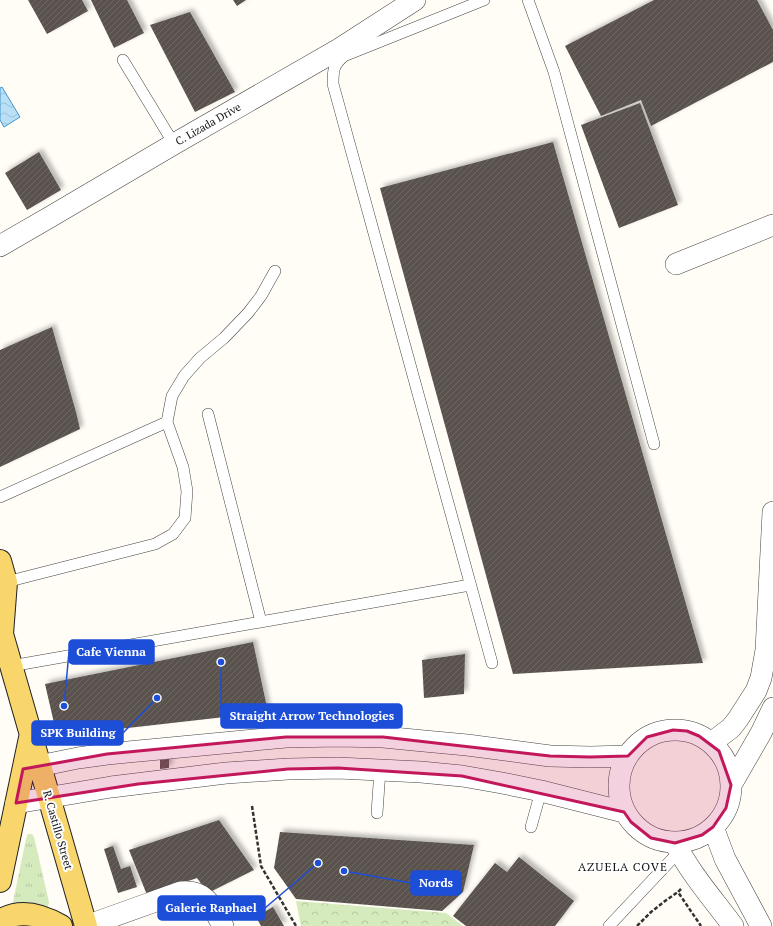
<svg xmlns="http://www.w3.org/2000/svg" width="773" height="926" font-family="'PT Serif',serif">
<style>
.grass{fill:url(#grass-tufts)}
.park{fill:url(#park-crowns)}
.water{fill:url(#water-waves);stroke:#3f96cf}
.building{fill:url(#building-hatch);filter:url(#shadow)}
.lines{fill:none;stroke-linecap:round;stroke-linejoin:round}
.lane-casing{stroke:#444;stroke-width:12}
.street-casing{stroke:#444;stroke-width:22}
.primary-casing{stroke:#222;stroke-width:24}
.path{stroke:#333;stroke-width:2.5;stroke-dasharray:4 2;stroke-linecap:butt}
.lane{stroke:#fff;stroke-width:11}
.street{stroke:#fff;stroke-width:21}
.primary{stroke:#f9d66b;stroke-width:22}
.marked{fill:#c2185b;fill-opacity:0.2;stroke:#c2185b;stroke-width:3;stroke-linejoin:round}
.labels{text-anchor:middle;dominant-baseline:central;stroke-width:4;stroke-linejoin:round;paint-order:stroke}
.street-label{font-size:11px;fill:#111;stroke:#fff}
.neighbourhood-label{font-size:12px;letter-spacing:1px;fill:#111;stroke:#fff}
.leader{fill:none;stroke:#1d4ed8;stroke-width:1.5}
.callout-dot{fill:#1d4ed8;stroke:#fff;stroke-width:1.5}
.callout{fill:#1d4ed8;stroke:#1d4ed8;stroke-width:1.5}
.callout-label{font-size:12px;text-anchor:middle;font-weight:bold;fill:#fff}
</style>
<defs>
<pattern id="grass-tufts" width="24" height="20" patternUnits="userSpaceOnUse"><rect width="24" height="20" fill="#d5ebbd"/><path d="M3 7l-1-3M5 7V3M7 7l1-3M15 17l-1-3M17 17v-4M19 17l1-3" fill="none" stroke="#b6c8a1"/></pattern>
<pattern id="park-crowns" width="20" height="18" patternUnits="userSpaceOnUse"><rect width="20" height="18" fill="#d5ebbd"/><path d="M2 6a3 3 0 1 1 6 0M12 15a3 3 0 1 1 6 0" fill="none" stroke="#b6c8a1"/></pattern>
<pattern id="water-waves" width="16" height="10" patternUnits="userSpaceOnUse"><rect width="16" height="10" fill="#b9e0f7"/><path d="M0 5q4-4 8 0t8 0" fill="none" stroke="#9ebfd3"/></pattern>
<pattern id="building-hatch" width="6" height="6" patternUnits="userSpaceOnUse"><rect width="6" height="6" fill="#5a524d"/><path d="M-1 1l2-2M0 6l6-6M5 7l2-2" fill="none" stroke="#6d6662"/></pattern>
<filter id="shadow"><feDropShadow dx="3.5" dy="-3.5" stdDeviation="2" flood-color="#0004"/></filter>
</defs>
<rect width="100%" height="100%" fill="#fffdf5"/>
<path class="grass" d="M 29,834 L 32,834 L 34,837 L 49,902 L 48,907 L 46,908 C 31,902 29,902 14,906 L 13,902 L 26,839 L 27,835 Z"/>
<path class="park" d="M 296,901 L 446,913 L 463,926 L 301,926 Z"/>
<path class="water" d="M 2,87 L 20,117 L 4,127 L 0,120 L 0,88 Z"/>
<path class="building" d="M 28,0 L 82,0 L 88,11 L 47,34 Z
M 91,0 L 127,0 L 144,33 L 114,48 Z
M 233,0 L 246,0 L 237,6 Z
M 654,0 L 757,0 L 773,30 L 773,62 L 651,126 L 641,100 L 601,116 L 565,46 Z
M 190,12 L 235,92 L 195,112 L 150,25 Z
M 640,103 L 678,205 L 619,228 L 581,125 Z
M 553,142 L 703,663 L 513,674 L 380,188 Z
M 39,152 L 61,190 L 27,210 L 5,173 Z
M 52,327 L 76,412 L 80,429 L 0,467 L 0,350 Z
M 253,642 L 268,712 L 57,736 L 45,684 Z
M 465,654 L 464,694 L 424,698 L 422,660 Z
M 169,759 L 169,768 L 160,769 L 160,760 Z
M 219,820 L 254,870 L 208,893 L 197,878 L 147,895 L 129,850 Z
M 280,832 L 474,845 L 463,892 L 442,911 L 296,899 L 274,868 Z
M 113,846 L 121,869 L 130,866 L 137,887 L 118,893 L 104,849 Z
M 519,857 L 574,901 L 555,926 L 466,926 L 453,916 L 495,863 L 507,872 Z
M 273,907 L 284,926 L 261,926 L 256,917 Z"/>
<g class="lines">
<g class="lane-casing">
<path id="lane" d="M 484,0 L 344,56 C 333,65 333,71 333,84 L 492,663
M 528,0 L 554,72 L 654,444
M 123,60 L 174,144
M 208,414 L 261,622
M 0,497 L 167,422
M 6,582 L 155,544 L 173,534 L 185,518 L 187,491 L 183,467 L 167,422 L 172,396 L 184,376 L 200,358 L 224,338 L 248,313 L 261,296 L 275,271
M 11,666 L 470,585
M 377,813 L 380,770
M 531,827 L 541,791
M 609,926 L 689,841"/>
</g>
<g class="street-casing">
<path id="street" d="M 0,246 L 50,217 L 174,144 L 339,49 L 415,0
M 676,264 L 773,225
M619 786a56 56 0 1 1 112 0a56 56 0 1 1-112 0Z
M 711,743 L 731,728 L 738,719 L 756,691 L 761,678 L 766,650 L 773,512
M 24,769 L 78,758 L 107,754 L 286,737 L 339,736 L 383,737 L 424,741 L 467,745 L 550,756 L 590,757 L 628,756
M 731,785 L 761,733 L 773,708
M 16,803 L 111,787 L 226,773 L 288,769 L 338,768 L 421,772 L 462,776 L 502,783 L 541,791 L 624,812
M 713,827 L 725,859 L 761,926
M 675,843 C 690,873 713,899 733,926
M 86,926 L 181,892 C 206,889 213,908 223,926"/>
</g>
<g class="primary-casing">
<path id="primary" d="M 0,561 L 6,582 L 2,634
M 0,631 L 2,634 L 86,926
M 0,881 L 30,738
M 0,921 C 20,908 42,915 61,926"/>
</g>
<path class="path" d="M 252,806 L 261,866 L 296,926
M 681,889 L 678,892 L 701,926
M 637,926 L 651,912 L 665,901 L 678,892"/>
<use href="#lane" class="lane"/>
<use href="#street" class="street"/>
<use href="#primary" class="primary"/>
</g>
<path class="marked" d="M 673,730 L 687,731 L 699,736 L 719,751 L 731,785 L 726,808 L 713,827 L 702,835 L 675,843 L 651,838 L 631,822 L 624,812 L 462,776 L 338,768 L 288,769 L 138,784 L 16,803 L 23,769 L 107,754 L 286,737 L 383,737 L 550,756 L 590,757 L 628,756 L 647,737 Z"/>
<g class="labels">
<g class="street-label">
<text transform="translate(208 124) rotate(-30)">C. Lizada Drive</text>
<text transform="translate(58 830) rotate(74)">R. Castillo Street</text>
</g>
<g class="neighbourhood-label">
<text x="623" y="866">AZUELA COVE</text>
</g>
</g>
<path class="leader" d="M64 706L69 652M221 662L221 716M157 698L123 733M344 871L411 883M318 863L265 908"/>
<g class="callout-dot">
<circle cx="64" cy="706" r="4"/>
<circle cx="221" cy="662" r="4"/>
<circle cx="157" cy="698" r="4"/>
<circle cx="344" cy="871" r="4"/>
<circle cx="318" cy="863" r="4"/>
</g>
<g class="callout">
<rect x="69" y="640" width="85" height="24" rx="4"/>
<rect x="221" y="704" width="181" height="24" rx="4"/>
<rect x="32" y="721" width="91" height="24" rx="4"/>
<rect x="411" y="871" width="50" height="24" rx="4"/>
<rect x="158" y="896" width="107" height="24" rx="4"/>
</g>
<g class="callout-label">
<text x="111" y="656">Cafe Vienna</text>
<text x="312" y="720">Straight Arrow Technologies</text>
<text x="78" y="737">SPK Building</text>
<text x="436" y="887">Nords</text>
<text x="211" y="912">Galerie Raphael</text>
</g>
</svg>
